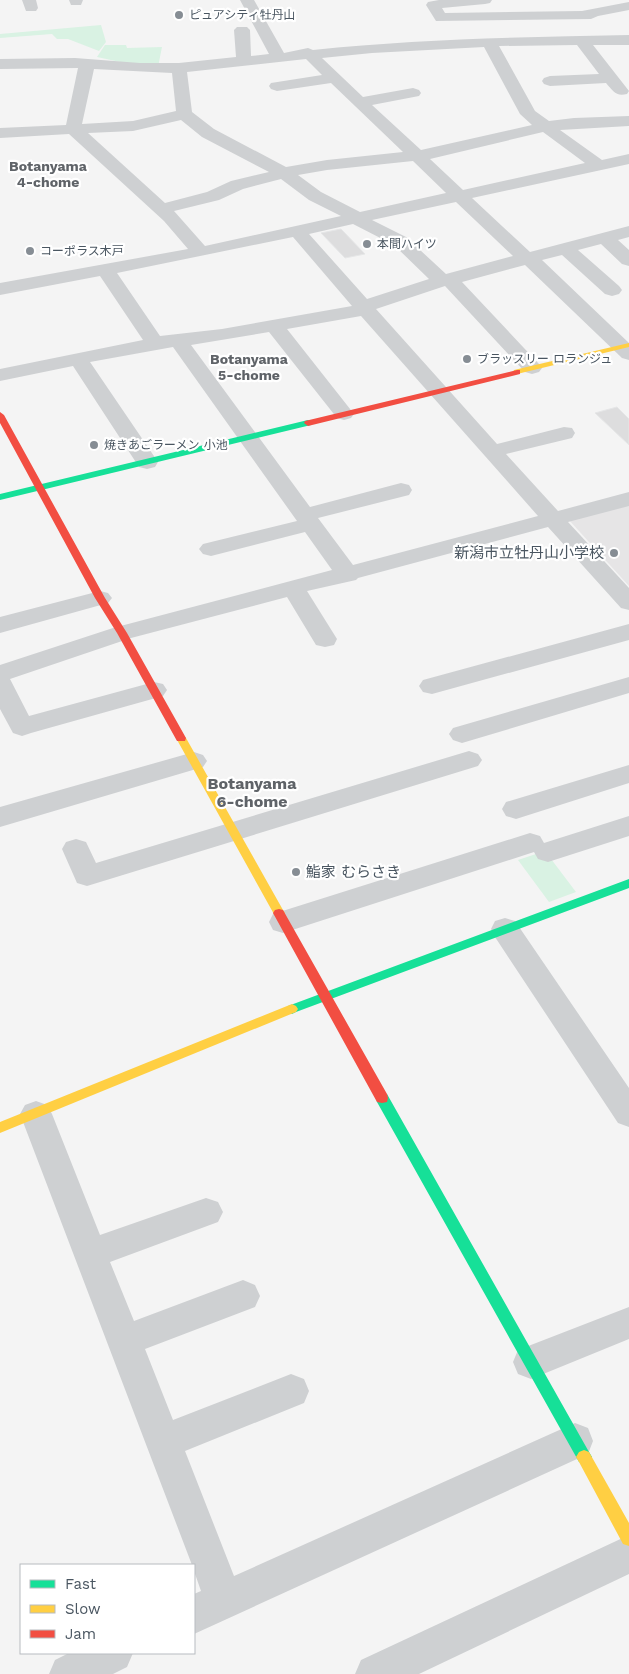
<svg xmlns="http://www.w3.org/2000/svg" width="629" height="1674" font-family="'Work Sans','Noto Sans JP',sans-serif">
<style>
.education{fill:#e6e5e6}
.green{fill:#d9f2e3}
.building{fill:#ddddde;stroke:#e5e6e7}
.lines{fill:none;stroke-linecap:round;stroke-linejoin:round}
.street{fill:#ced0d2;fill-rule:evenodd}
.fast{fill:#16e098;fill-rule:evenodd}
.slow{fill:#ffcf43;fill-rule:evenodd}
.jam{fill:#f24e42;fill-rule:evenodd}
.poi-dot{fill:#868d94;stroke:#fff;stroke-width:2}
.labels{text-anchor:middle;dominant-baseline:central;stroke-width:4.5;stroke-linejoin:round;paint-order:stroke}
.far-poi-label{font-size:12px;fill:#4a5661;stroke:#fff;text-anchor:start}
.far-neighbourhood-label{font-size:14px;font-weight:bold;fill:#5f6368;stroke:#fff}
.poi-label{font-size:15px;fill:#4a5661;stroke:#fff;text-anchor:end}
.neighbourhood-label{font-size:16px;font-weight:bold;fill:#5f6368;stroke:#fff}
</style>
<rect width="100%" height="100%" fill="#f4f4f4"/>
<path class="education" d="M 629,504 L 629,586 L 569,520 Z"/>
<path class="green" d="M 101,25 L 106,42 L 99,51 L 68,39 L 57,39 L 52,34 L 0,38 L 0,34 Z
M 105,45 L 126,45 L 127,48 L 162,47 L 158,67 L 134,65 L 97,57 Z
M 545,851 L 576,892 L 549,902 L 518,860 Z"/>
<path class="building" d="M 341,229 L 365,254 L 345,258 L 321,233 Z
M 617,407 L 629,419 L 629,445 L 595,413 Z"/>
<g class="lines">
<path class="street" d="M 22,0 L 36,0 L 38,8 L 36,11 L 26,11 Z
M 69,0 L 83,0 L 81,5 L 71,5 Z
M 240,0 L 254,0 L 284,53 L 308,48 L 313,50 C 418,39 523,37 629,35 L 629,45 L 593,45 L 629,91 L 627,94 C 616,97 613,91 606,83 L 550,86 L 544,84 L 542,81 L 544,78 L 550,76 L 599,74 L 577,45 L 499,46 L 535,111 L 549,121 L 574,118 L 629,116 L 629,126 L 560,130 L 602,160 L 629,154 L 629,164 L 472,198 L 530,252 L 629,226 L 629,237 L 618,240 L 629,250 L 629,266 L 622,264 L 601,244 L 578,250 L 619,286 L 622,290 L 619,294 L 612,296 L 605,294 L 562,255 L 542,260 L 629,343 L 629,360 L 622,358 L 525,265 L 462,282 L 539,364 L 542,368 L 539,372 L 532,374 L 525,372 L 445,286 L 376,309 L 497,444 L 564,427 L 572,428 L 575,433 L 572,438 L 506,454 L 558,511 L 629,492 L 629,506 L 568,522 L 629,588 L 629,610 L 621,608 L 548,527 L 358,578 L 356,580 L 307,591 L 337,639 L 334,645 L 325,647 L 316,645 L 287,597 L 131,638 L 10,679 L 29,716 L 154,682 L 163,684 L 167,690 L 163,696 L 31,733 L 22,736 L 13,733 L 0,709 L 0,665 L 113,628 L 332,570 L 305,532 L 211,556 L 203,554 L 199,549 L 203,544 L 297,521 L 173,347 L 90,362 L 158,462 L 155,467 L 147,469 L 139,467 L 73,366 L 0,381 L 0,369 L 143,340 L 100,276 L 0,295 L 0,283 L 188,249 L 164,221 L 69,134 L 0,138 L 0,128 L 66,125 L 78,68 L 0,69 L 0,59 L 75,58 L 140,63 L 179,63 L 236,57 L 234,30 L 237,27 L 247,27 L 250,30 L 251,56 L 269,54 ZM 484,47 L 520,114 L 532,125 L 421,150 L 372,105 L 419,96 L 421,93 L 419,90 L 413,88 L 363,97 L 322,58 L 372,53 ZM 306,59 L 322,75 L 271,83 L 269,86 L 271,89 L 277,91 L 331,83 L 403,152 L 327,160 L 286,167 L 214,129 L 192,112 L 187,72 ZM 94,69 L 172,73 L 176,111 L 133,121 L 82,124 ZM 181,120 L 202,137 L 269,172 L 231,181 L 207,192 L 165,203 L 88,133 L 133,131 ZM 543,132 L 585,163 L 463,190 L 430,159 ZM 413,161 L 446,193 L 360,212 L 321,192 L 298,175 L 327,170 ZM 281,179 L 309,200 L 341,216 L 205,246 L 174,211 L 219,200 L 243,189 ZM 456,202 L 513,256 L 446,274 L 406,237 L 372,220 ZM 353,224 L 394,245 L 429,279 L 367,299 L 309,234 ZM 293,237 L 352,306 L 222,329 L 160,336 L 117,273 ZM 361,316 L 538,516 L 353,565 L 318,518 L 409,495 L 412,490 L 409,485 L 401,483 L 310,507 L 191,345 L 269,332 L 337,418 L 344,420 L 351,418 L 354,414 L 287,329 Z
M 439,0 L 492,0 L 490,3 L 485,4 L 442,8 L 445,13 L 582,11 L 629,2 L 629,10 L 598,16 L 591,19 L 436,21 L 426,5 L 428,2 Z
M 100,591 L 108,593 L 112,598 L 108,603 L 0,633 L 0,617 Z
M 629,624 L 629,640 L 432,694 L 423,692 L 419,686 L 423,680 Z
M 629,677 L 629,693 L 462,743 L 453,740 L 449,734 L 453,728 Z
M 469,751 L 478,754 L 482,760 L 478,766 L 87,886 L 77,883 L 62,849 L 66,842 L 76,839 L 86,842 L 96,863 Z
M 194,752 L 203,755 L 207,761 L 203,767 L 0,827 L 0,807 Z
M 629,765 L 629,783 L 516,819 L 506,816 L 502,809 L 506,802 Z
M 629,816 L 629,836 L 548,862 L 538,859 L 534,852 L 283,933 L 273,930 L 269,922 L 273,914 L 530,833 L 540,836 L 544,843 Z
M 505,918 L 515,921 L 629,1088 L 629,1127 L 618,1123 L 495,937 L 491,929 L 495,921 Z
M 36,1101 L 47,1105 L 52,1114 L 100,1235 L 206,1198 L 218,1202 L 223,1212 L 218,1222 L 110,1262 L 134,1321 L 243,1280 L 255,1285 L 260,1296 L 255,1307 L 145,1349 L 173,1420 L 291,1374 L 304,1379 L 309,1391 L 304,1403 L 185,1451 L 234,1576 L 575,1423 L 588,1428 L 593,1441 L 588,1454 L 194,1634 L 194,1594 L 201,1591 L 194,1571 L 194,1565 L 192,1565 L 20,1114 L 25,1105 Z
M 629,1307 L 629,1339 L 531,1379 L 518,1374 L 513,1362 L 518,1350 Z
M 629,1535 L 629,1574 L 419,1674 L 355,1674 L 361,1660 Z
M 69,1653 L 133,1653 L 127,1667 L 113,1674 L 49,1674 L 55,1660 Z"/>
<path class="fast" d="M 308,420 L 311,421 L 311,425 L 0,500 L 0,494 Z
M 629,879 L 629,888 L 296,1012 L 292,1014 L 288,1012 L 286,1009 L 288,1006 Z
M 382,1093 L 387,1094 L 589,1452 L 592,1457 L 589,1462 L 584,1464 L 579,1462 L 377,1102 L 376,1098 L 377,1094 Z"/>
<path class="slow" d="M 629,343 L 629,347 L 517,374 L 513,372 L 514,370 Z
M 181,734 L 186,738 L 283,910 L 285,913 L 283,916 L 275,916 L 176,738 Z
M 292,1004 L 296,1006 L 298,1009 L 296,1012 L 0,1133 L 0,1122 Z
M 584,1450 L 589,1452 L 629,1523 L 629,1546 L 623,1544 L 579,1462 L 576,1457 L 579,1452 Z"/>
<path class="jam" d="M 517,370 L 520,370 L 520,374 L 308,426 L 304,423 L 305,421 Z
M 0,412 L 4,415 L 105,598 L 127,633 L 186,738 L 185,741 L 177,741 L 117,633 L 95,598 L 0,423 Z
M 279,909 L 283,910 L 387,1094 L 388,1098 L 387,1102 L 382,1103 L 377,1102 L 273,913 L 275,910 Z"/>
</g>
<g class="poi-dot">
<circle cx="179" cy="15" r="5"/>
<circle cx="367" cy="244" r="5"/>
<circle cx="30" cy="251" r="5"/>
<circle cx="467" cy="359" r="5"/>
<circle cx="94" cy="445" r="5"/>
<circle cx="614" cy="553" r="5"/>
<circle cx="296" cy="872" r="5"/>
</g>
<g class="labels">
<g class="far-poi-label">
<text x="189" y="15">ピュアシティ牡丹山</text>
<text x="377" y="244">本間ハイツ</text>
<text x="40" y="251">コーポラス木戸</text>
<text x="477" y="359">ブラッスリー ロランジュ</text>
<text x="104" y="445">焼きあごラーメン 小池</text>
</g>
<g class="far-neighbourhood-label">
<text x="48" y="166">Botanyama<tspan x="48" dy="16">4-chome</tspan></text>
<text x="249" y="359">Botanyama<tspan x="249" dy="16">5-chome</tspan></text>
</g>
<g class="poi-label">
<text x="604" y="553">新潟市立牡丹山小学校</text>
<text x="306" y="872" text-anchor="start">鮨家 むらさき</text>
</g>
<g class="neighbourhood-label">
<text x="252" y="783">Botanyama<tspan x="252" dy="18">6-chome</tspan></text>
</g>
</g>
<rect x="20" y="1564" width="175" height="90" fill="#ffffff" stroke="#b7bbc0"/>
<rect x="30" y="1580" width="25" height="8" fill="#16e098" stroke="#b7bbc0"/>
<text x="65" y="1589" font-size="15" fill="#4a5661">Fast</text>
<rect x="30" y="1605" width="25" height="8" fill="#ffcf43" stroke="#b7bbc0"/>
<text x="65" y="1614" font-size="15" fill="#4a5661">Slow</text>
<rect x="30" y="1630" width="25" height="8" fill="#f24e42" stroke="#b7bbc0"/>
<text x="65" y="1639" font-size="15" fill="#4a5661">Jam</text>
</svg>
